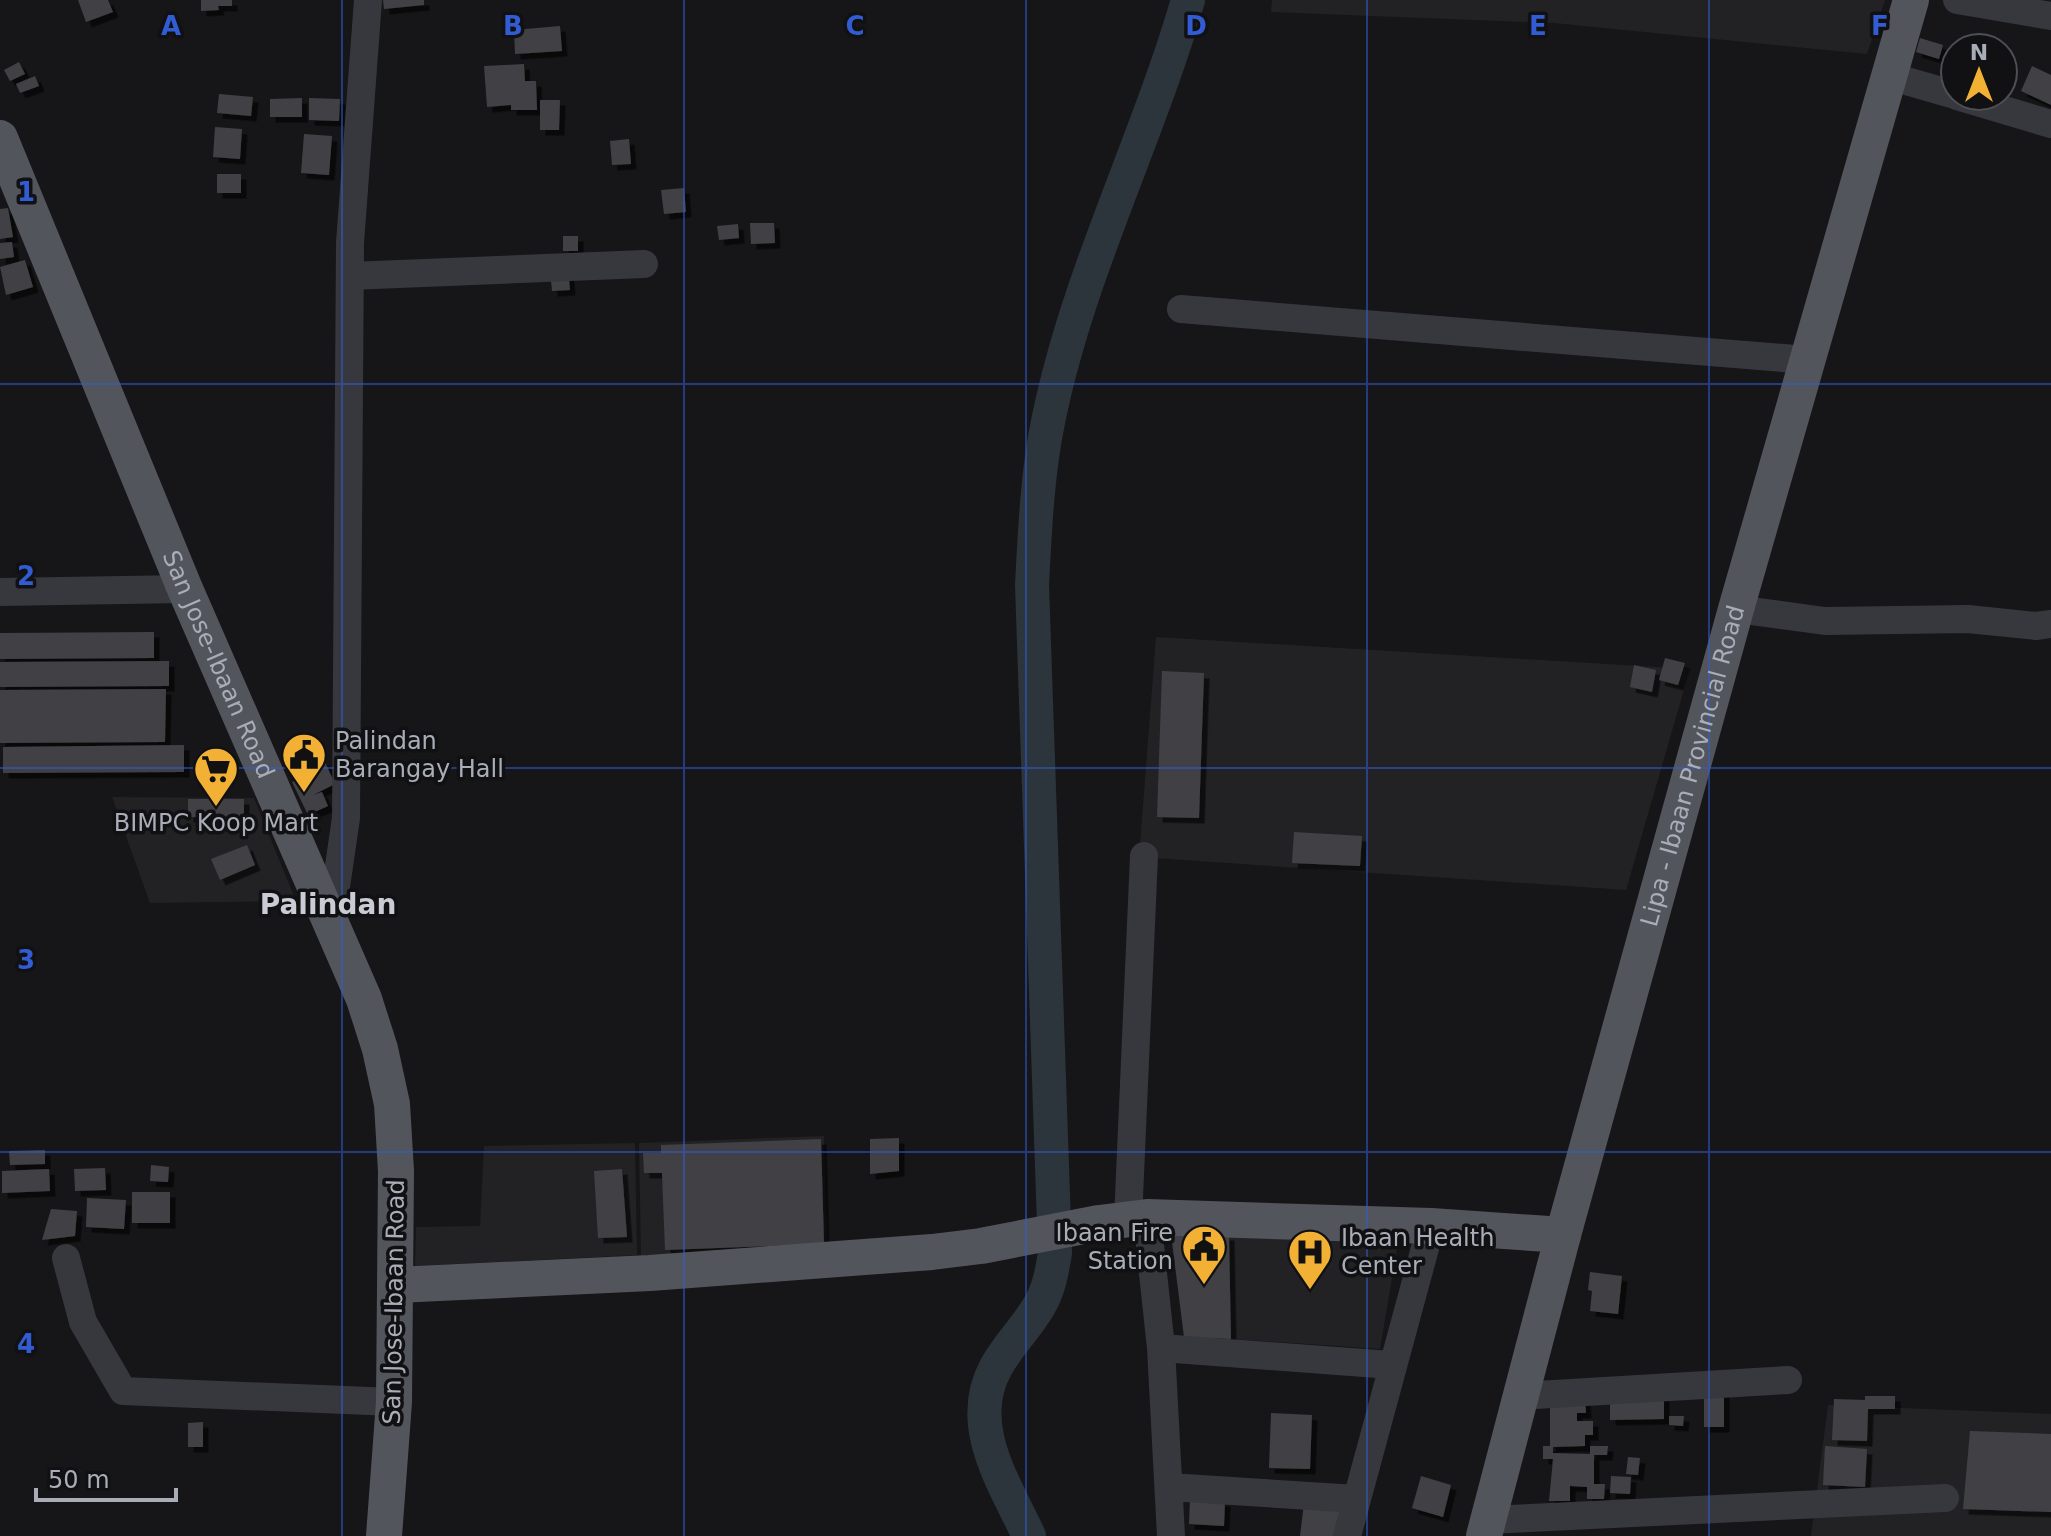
<svg xmlns="http://www.w3.org/2000/svg" width="2051" height="1536" font-family="'DejaVu Sans',sans-serif">
<style>
.built{fill:#222225}
.lines{fill:none;stroke-linecap:round;stroke-linejoin:round}
.river{stroke:#2c353c;stroke-width:34}
.building{fill:#404145;filter:url(#shadow)}
.minor{stroke:#37383d;stroke-width:28}
.major{stroke:#53555c;stroke-width:36}
.grid{fill:none;stroke:#325cd3;stroke-width:2;stroke-opacity:0.55}
.labels{text-anchor:middle;dominant-baseline:central;stroke-width:7;stroke-linejoin:round;paint-order:stroke}
.street-label{font-size:24px;fill:#a8adb8;stroke:#111113}
.poi-label{font-size:24px;fill:#a8adb8;stroke:#111113;text-anchor:start}
.quarter-label{font-size:28px;font-weight:bold;fill:#c9ccd4;stroke:#111113}
.grid-label{font-size:26px;text-anchor:middle;font-weight:bold;fill:#325cd3;stroke:#111113;stroke-width:7;stroke-linejoin:round;paint-order:stroke}
</style>
<defs>
<filter id="shadow"><feDropShadow dx="5.5" dy="5.5" stdDeviation="0" flood-color="#0009"/></filter>
</defs>
<rect width="100%" height="100%" fill="#161618"/>
<path class="built" d="M 1272,0 L 1885,0 L 1867,54 L 1554,23 L 1271,12 Z
M 1156,637 L 1690,669 L 1626,890 L 1139,857 Z
M 112,797 L 254,798 L 296,901 L 150,903 Z
M 824,1136 L 828,1248 L 641,1256 L 639,1143 Z
M 635,1143 L 637,1255 L 415,1266 L 416,1227 L 480,1226 L 484,1146 Z
M 1229,1235 L 1398,1243 L 1380,1349 L 1231,1339 Z
M 1828,1405 L 2051,1414 L 2051,1536 L 1811,1536 Z"/>
<g class="lines">
<path class="river" d="M 1029,1536 C 1005,1484 964,1425 996,1367 C 1008,1345 1027,1327 1039,1306 C 1049,1290 1052,1271 1055,1253 L 1032,585 C 1035,530 1037,476 1048,422 C 1077,276 1147,142 1188,0"/>
</g>
<path class="building" d="M 78,0 L 108,0 L 113,12 L 86,22 Z
M 201,0 L 232,0 L 232,6 L 218,6 L 219,10 L 201,11 Z
M 383,0 L 424,0 L 424,5 L 384,9 Z
M 560,26 L 562,51 L 515,54 L 514,30 Z
M 1920,38 L 1943,45 L 1939,59 L 1916,52 Z
M 19,62 L 25,74 L 10,81 L 4,70 Z
M 524,64 L 525,81 L 536,81 L 537,110 L 511,110 L 511,105 L 487,107 L 484,66 Z
M 2032,66 L 2051,75 L 2051,105 L 2021,91 Z
M 35,76 L 39,86 L 20,93 L 16,84 Z
M 219,94 L 253,97 L 251,116 L 217,113 Z
M 302,98 L 302,117 L 270,117 L 270,99 Z
M 309,98 L 340,99 L 339,121 L 309,120 Z
M 540,100 L 560,100 L 559,130 L 540,130 Z
M 215,127 L 242,129 L 240,159 L 213,157 Z
M 304,134 L 332,136 L 329,175 L 301,173 Z
M 629,139 L 631,164 L 612,165 L 610,141 Z
M 217,174 L 241,174 L 241,193 L 217,193 Z
M 684,188 L 686,212 L 664,214 L 661,190 Z
M 8,208 L 13,237 L 0,239 L 0,209 Z
M 750,223 L 774,223 L 775,243 L 751,244 Z
M 738,224 L 739,238 L 719,240 L 717,226 Z
M 563,236 L 578,236 L 578,251 L 563,251 Z
M 12,242 L 14,257 L 0,259 L 0,243 Z
M 25,260 L 33,287 L 6,295 L 0,267 Z
M 568,268 L 570,290 L 552,291 L 550,270 Z
M 154,632 L 154,658 L 0,659 L 0,633 Z
M 1665,658 L 1685,663 L 1678,685 L 1659,680 Z
M 169,661 L 169,686 L 0,687 L 0,662 Z
M 1634,665 L 1656,670 L 1652,692 L 1630,687 Z
M 1162,671 L 1204,673 L 1199,818 L 1157,817 Z
M 166,689 L 165,742 L 0,743 L 0,690 Z
M 184,745 L 184,772 L 3,773 L 3,747 Z
M 324,760 L 335,784 L 313,795 L 322,792 L 328,806 L 308,815 L 292,782 L 303,777 L 301,771 Z
M 188,799 L 244,799 L 244,818 L 188,817 Z
M 1294,832 L 1362,836 L 1360,866 L 1292,863 Z
M 247,845 L 255,865 L 220,880 L 211,859 Z
M 899,1138 L 899,1171 L 870,1174 L 870,1139 Z
M 821,1139 L 824,1244 L 665,1250 L 662,1173 L 644,1173 L 643,1153 L 661,1153 L 661,1145 Z
M 45,1150 L 45,1164 L 10,1165 L 9,1151 Z
M 151,1165 L 169,1167 L 168,1182 L 150,1181 Z
M 105,1168 L 106,1190 L 75,1191 L 74,1169 Z
M 49,1169 L 50,1191 L 2,1193 L 2,1171 Z
M 622,1169 L 627,1237 L 598,1238 L 594,1171 Z
M 132,1192 L 170,1192 L 170,1223 L 132,1223 Z
M 87,1198 L 126,1200 L 124,1229 L 86,1227 Z
M 51,1209 L 77,1211 L 75,1236 L 42,1240 Z
M 1171,1234 L 1229,1235 L 1231,1339 L 1184,1337 Z
M 1590,1272 L 1622,1276 L 1618,1314 L 1590,1311 L 1592,1291 L 1588,1290 Z
M 1704,1386 L 1724,1386 L 1724,1427 L 1704,1427 Z
M 1664,1391 L 1664,1419 L 1610,1420 L 1610,1398 Z
M 1865,1396 L 1895,1396 L 1895,1409 L 1868,1409 L 1867,1441 L 1832,1440 L 1834,1399 L 1865,1400 Z
M 1550,1398 L 1585,1398 L 1586,1413 L 1577,1413 L 1577,1421 L 1593,1421 L 1593,1435 L 1585,1435 L 1585,1446 L 1553,1447 L 1553,1453 L 1590,1454 L 1590,1446 L 1608,1446 L 1607,1455 L 1594,1455 L 1594,1484 L 1605,1484 L 1604,1499 L 1587,1499 L 1587,1487 L 1570,1486 L 1570,1501 L 1549,1501 L 1553,1459 L 1543,1459 L 1543,1446 L 1550,1446 Z
M 1271,1413 L 1312,1415 L 1310,1469 L 1269,1468 Z
M 1669,1416 L 1684,1416 L 1683,1426 L 1669,1425 Z
M 203,1422 L 203,1447 L 188,1447 L 188,1423 Z
M 1970,1431 L 2051,1434 L 2051,1512 L 1963,1509 Z
M 1825,1446 L 1867,1449 L 1865,1487 L 1823,1485 Z
M 1628,1457 L 1640,1458 L 1638,1475 L 1626,1474 Z
M 1421,1476 L 1451,1485 L 1443,1517 L 1412,1508 Z
M 1611,1476 L 1631,1477 L 1630,1494 L 1610,1493 Z
M 1190,1499 L 1225,1501 L 1224,1526 L 1189,1524 Z
M 1304,1503 L 1340,1508 L 1336,1536 L 1300,1536 Z"/>
<g class="lines">
<path class="minor" d="M 1957,0 L 2051,16
M 1889,76 L 1955,95
M 1957,96 L 2051,124
M 350,276 L 644,264
M 1181,309 L 1807,360
M 0,592 L 185,589
M 1736,609 L 1825,621 L 1968,619 L 2036,626 L 2051,624
M 331,921 L 346,818 L 350,243 L 368,0
M 1147,1217 L 1161,1348 L 1171,1536
M 1128,1220 L 1144,856
M 66,1258 L 83,1322 L 123,1391 L 394,1402
M 1161,1348 L 1391,1365
M 1521,1396 L 1788,1380
M 1169,1487 L 1357,1499
M 1489,1520 L 1945,1498
M 1347,1536 L 1431,1226"/>
<g class="major">
<path id="s1" d="M 0,138 L 185,589 L 364,999 L 380,1049 L 392,1104 L 396,1171 L 394,1402 L 384,1536"/>
<path d="M 396,1285 L 650,1273 L 932,1252 L 981,1246 L 1099,1223 L 1147,1217 L 1431,1226 L 1563,1235"/>
<path id="s2" d="M 1484,1536 L 1563,1235 L 1736,609 L 1911,0"/>
</g>
</g>
<path class="grid" d="M 342,0 L 342,1536M 684,0 L 684,1536M 1026,0 L 1026,1536M 1367,0 L 1367,1536M 1709,0 L 1709,1536M 0,384 L 2051,384M 0,768 L 2051,768M 0,1152 L 2051,1152"/>
<defs>
<g id="civic-pin" transform="scale(2.3)"><path d="M0 17L-7.5 6A9.5 9.5 0 1 1 7.5 6Z" fill="#f2b134" stroke="#111113"/><path d="M-.6-6.5H3V-4.5H.6V-3L4-1V1h2V6H-6V1h2V-1L-.6-3ZM-1.2 2.5V6h2.4V2.5Z" fill="#111"/></g>
<g id="supermarket-pin" transform="scale(2.3)"><path d="M0 17L-7.5 6A9.5 9.5 0 1 1 7.5 6Z" fill="#f2b134" stroke="#111113"/><path d="M-6-5.5h2.5l.6 2H6L4.5 2H-2.5L-4.4-4H-6ZM-1.5 3.2a1.3 1.3 0 1 0 .1 0ZM3 3.2a1.3 1.3 0 1 0 .1 0Z" fill="#111"/></g>
<g id="hospital-pin" transform="scale(2.3)"><path d="M0 17L-7.5 6A9.5 9.5 0 1 1 7.5 6Z" fill="#f2b134" stroke="#111113"/><path d="M-5-5h3v3.5h4V-5h3V5h-3V1.5h-4V5h-3Z" fill="#111"/></g>
</defs>
<g fill-rule="evenodd">
<use href="#civic-pin" x="304" y="755"/>
<use href="#supermarket-pin" x="216" y="769"/>
<use href="#civic-pin" x="1204" y="1247"/>
<use href="#hospital-pin" x="1310" y="1252"/>
</g>
<g class="labels">
<g class="street-label">
<text stroke="none"><textPath href="#s1" startOffset="570">San Jose-Ibaan Road</textPath></text>
<text stroke="none"><textPath href="#s2" startOffset="798">Lipa - Ibaan Provincial Road</textPath></text>
<text transform="translate(394 1302) rotate(-89)">San Jose-Ibaan Road</text>
</g>
<g class="poi-label">
<text x="335" y="741">Palindan<tspan x="335" dy="28">Barangay Hall</tspan></text>
<text x="216" y="823" text-anchor="middle">BIMPC Koop Mart</text>
<text x="1173" y="1233" text-anchor="end">Ibaan Fire<tspan x="1173" dy="28">Station</tspan></text>
<text x="1341" y="1238">Ibaan Health<tspan x="1341" dy="28">Center</tspan></text>
</g>
<g class="quarter-label">
<text x="328" y="904">Palindan</text>
</g>
</g>
<g class="grid-label">
<text x="171" y="35">A</text>
<text x="513" y="35">B</text>
<text x="855" y="35">C</text>
<text x="1196" y="35">D</text>
<text x="1538" y="35">E</text>
<text x="1880" y="35">F</text>
<text x="26" y="201">1</text>
<text x="26" y="585">2</text>
<text x="26" y="969">3</text>
<text x="26" y="1353">4</text>
</g>
<g transform="translate(1979 72)"><circle r="38" fill="#111113" stroke="#4d4f55" stroke-width="2"/>
<path d="M0-6L14 30L0 20L-14 30Z" fill="#f2b134"/>
<text y="-12" font-size="22" font-weight="bold" text-anchor="middle" fill="#a8adb8">N</text>
</g>
<path d="M36 1488v12h140v-12" fill="none" stroke="#a8adb8" stroke-width="4"/>
<text x="48" y="1488" font-size="24" fill="#a8adb8" stroke="#111113" stroke-width="6" paint-order="stroke">50 m</text>
</svg>
